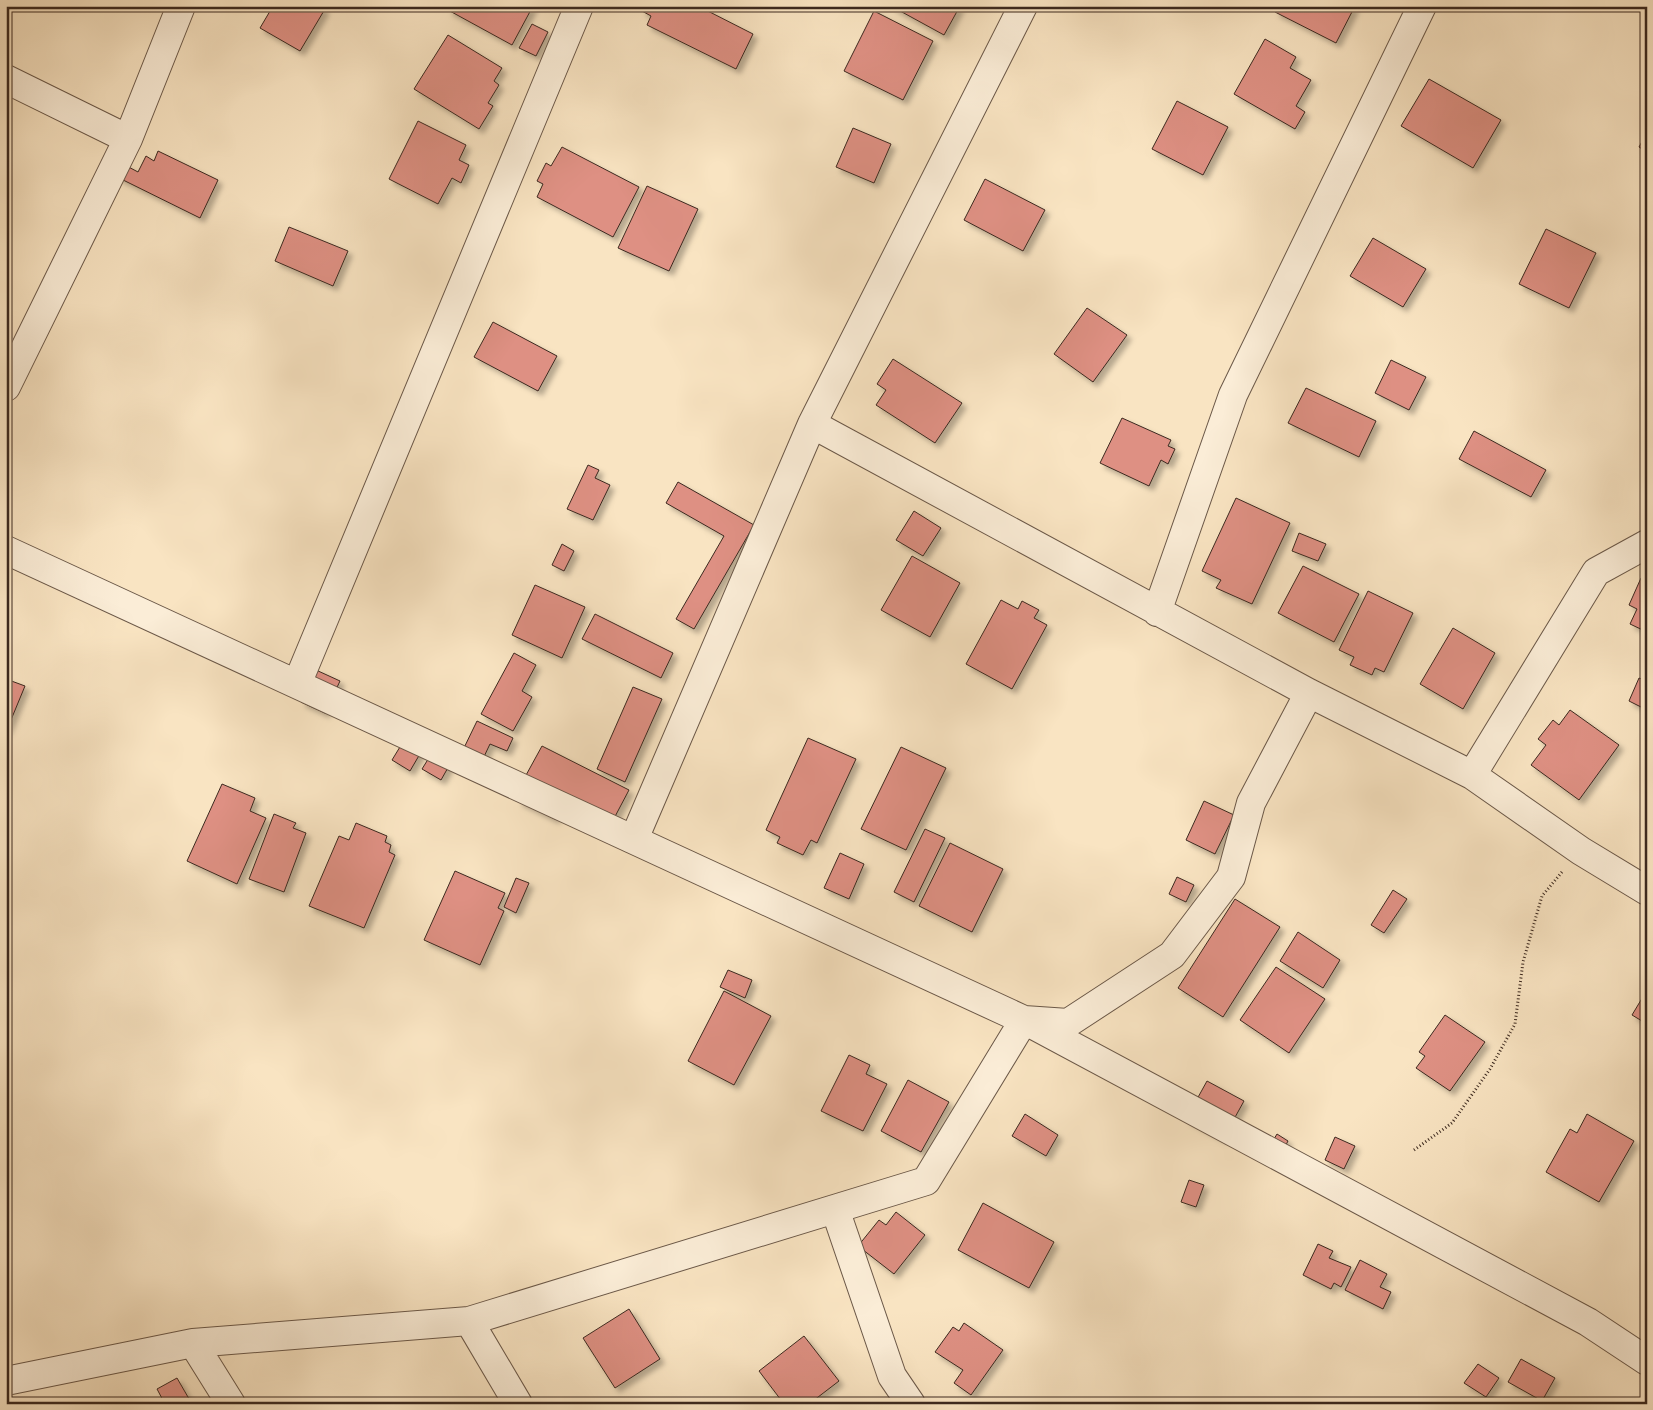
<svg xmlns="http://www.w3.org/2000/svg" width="1653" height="1410" font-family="'Libre Bodoni',serif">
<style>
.building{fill:#de9083;stroke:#3c291f;filter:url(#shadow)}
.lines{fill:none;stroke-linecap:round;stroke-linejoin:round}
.minor-casing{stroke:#6b5848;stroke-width:30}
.path{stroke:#3c291f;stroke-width:3;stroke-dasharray:1 2.5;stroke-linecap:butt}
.minor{stroke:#fbedd7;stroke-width:28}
</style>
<defs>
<filter id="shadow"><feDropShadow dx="4.5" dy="4.5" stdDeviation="2.5" flood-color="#0004"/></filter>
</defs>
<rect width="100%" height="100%" fill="#f9e4c2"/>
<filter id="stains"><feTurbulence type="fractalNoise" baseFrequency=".004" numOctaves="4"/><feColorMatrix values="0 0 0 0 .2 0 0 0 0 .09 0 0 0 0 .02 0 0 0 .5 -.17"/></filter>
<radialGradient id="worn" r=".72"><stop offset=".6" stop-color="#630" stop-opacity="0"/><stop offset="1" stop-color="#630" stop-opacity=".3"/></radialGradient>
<path class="building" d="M 273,6 L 320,6 L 325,9 L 300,51 L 260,28 Z
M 450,6 L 533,6 L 512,45 L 448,10 Z
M 644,6 L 698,6 L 753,34 L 736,69 L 647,25 L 651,16 L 642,11 Z
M 891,6 L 960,6 L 944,35 Z
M 1278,6 L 1355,6 L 1336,43 L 1275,12 Z
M 874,11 L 933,41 L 903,100 L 844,71 Z
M 532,24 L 548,32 L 536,56 L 519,48 Z
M 448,35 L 502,68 L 494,81 L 499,85 L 488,103 L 493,106 L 479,129 L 414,89 Z
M 1265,39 L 1296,57 L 1290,68 L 1311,80 L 1296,106 L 1305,112 L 1295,129 L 1234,94 Z
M 1429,79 L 1501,120 L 1473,168 L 1401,126 Z
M 1177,101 L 1228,127 L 1203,175 L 1152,149 Z
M 418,121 L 466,145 L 459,160 L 469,165 L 461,183 L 452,178 L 438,204 L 389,179 Z
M 853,128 L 891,144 L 874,183 L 836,167 Z
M 1647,132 L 1647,152 L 1639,147 Z
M 562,147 L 639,187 L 613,237 L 537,197 L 543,184 L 537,181 L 546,163 L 551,166 Z
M 158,151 L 218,180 L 200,218 L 117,177 L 123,164 L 138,172 L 146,156 L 154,161 Z
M 985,179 L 1045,210 L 1023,251 L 964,220 Z
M 647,186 L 698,209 L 669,271 L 618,248 Z
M 289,227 L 348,251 L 333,286 L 275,261 Z
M 1546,229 L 1596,253 L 1569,308 L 1519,284 Z
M 1373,238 L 1426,269 L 1403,307 L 1350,276 Z
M 1087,308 L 1127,335 L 1093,382 L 1054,354 Z
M 493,322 L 557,356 L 538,391 L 474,357 Z
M 893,359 L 962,403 L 935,443 L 876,405 L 886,390 L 877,384 Z
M 1391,360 L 1426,377 L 1409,410 L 1375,393 Z
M 1306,388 L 1376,421 L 1359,457 L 1288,423 Z
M 1122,418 L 1171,440 L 1168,446 L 1175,449 L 1168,464 L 1161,460 L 1149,486 L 1100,463 Z
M 1474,431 L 1546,470 L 1531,497 L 1459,459 Z
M 588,465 L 599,470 L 595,478 L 610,485 L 593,520 L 567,509 Z
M 678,482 L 754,525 L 694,629 L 676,619 L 724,536 L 666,503 Z
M 1236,498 L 1290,523 L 1252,604 L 1216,588 L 1221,580 L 1202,571 Z
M 914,511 L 941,528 L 923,556 L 896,540 Z
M 1299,533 L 1326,544 L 1318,561 L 1292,551 Z
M 562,544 L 574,551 L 564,571 L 552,565 Z
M 912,556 L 960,583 L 930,637 L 881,610 Z
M 1303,566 L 1359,594 L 1334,642 L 1278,613 Z
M 1641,578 L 1647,581 L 1647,632 L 1630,624 L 1637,609 L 1629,605 Z
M 535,585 L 585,607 L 562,658 L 512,635 Z
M 1368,591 L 1413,613 L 1384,672 L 1375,668 L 1372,675 L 1350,665 L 1354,657 L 1339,650 Z
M 1001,600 L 1018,609 L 1022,601 L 1039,610 L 1034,618 L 1047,625 L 1012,689 L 966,664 Z
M 595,614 L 673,653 L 661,678 L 582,639 Z
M 1453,628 L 1495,653 L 1463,709 L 1420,684 Z
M 514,653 L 536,665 L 522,691 L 532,697 L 513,731 L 481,714 Z
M 316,670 L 340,681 L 325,713 L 301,702 Z
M 1639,678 L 1647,681 L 1647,710 L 1629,701 Z
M 6,679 L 25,686 L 6,732 Z
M 633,687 L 662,699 L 625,782 L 597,769 Z
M 1570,710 L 1619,745 L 1579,800 L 1531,765 L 1546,745 L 1538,739 L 1553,720 L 1559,725 Z
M 477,721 L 513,738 L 507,751 L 490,744 L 481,763 L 461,754 Z
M 406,737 L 424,747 L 410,771 L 392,760 Z
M 808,738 L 856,759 L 817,843 L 811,840 L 803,855 L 777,843 L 780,837 L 766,830 Z
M 440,740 L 458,750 L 441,780 L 422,769 Z
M 542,746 L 629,790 L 610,826 L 564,803 L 555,819 L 518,801 L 525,777 Z
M 901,747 L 946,768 L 906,850 L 861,829 Z
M 222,784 L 255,798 L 250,811 L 266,818 L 237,884 L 187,861 Z
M 1204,801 L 1234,815 L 1215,854 L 1186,840 Z
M 274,814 L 296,823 L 293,828 L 306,833 L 284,892 L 249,879 Z
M 356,823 L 387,836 L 385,842 L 391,845 L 389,852 L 395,855 L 364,928 L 309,906 L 339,836 L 349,840 Z
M 925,829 L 945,838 L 914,902 L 894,892 Z
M 950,843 L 1003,869 L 972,932 L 919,906 Z
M 840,853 L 864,864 L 849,899 L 824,888 Z
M 455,871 L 505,893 L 498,908 L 504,911 L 480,965 L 424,940 Z
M 1177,877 L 1194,885 L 1186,902 L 1169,894 Z
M 516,878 L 529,883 L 516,913 L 504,907 Z
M 1393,890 L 1407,899 L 1384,933 L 1371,925 Z
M 1235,899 L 1280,927 L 1223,1017 L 1178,988 Z
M 1298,932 L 1340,960 L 1323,988 L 1280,961 Z
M 1276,967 L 1325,999 L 1289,1053 L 1240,1020 Z
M 728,970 L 752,980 L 745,998 L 720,987 Z
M 1647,990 L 1647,1024 L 1632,1015 Z
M 724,991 L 771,1016 L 734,1085 L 688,1061 Z
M 1445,1015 L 1485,1042 L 1450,1091 L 1416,1068 L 1425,1056 L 1419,1052 Z
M 849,1055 L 870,1065 L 866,1074 L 887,1084 L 863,1131 L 821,1111 Z
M 908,1080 L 949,1102 L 921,1152 L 881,1131 Z
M 1207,1081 L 1244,1101 L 1223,1139 L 1186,1119 Z
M 1025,1114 L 1058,1135 L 1046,1156 L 1012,1136 Z
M 1587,1114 L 1634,1141 L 1599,1202 L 1546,1172 L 1570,1129 L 1577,1133 Z
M 1277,1134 L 1288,1141 L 1280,1156 L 1268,1149 Z
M 1335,1137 L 1355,1146 L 1344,1169 L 1325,1160 Z
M 1189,1180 L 1204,1185 L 1196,1207 L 1181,1202 Z
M 983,1203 L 1054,1242 L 1029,1288 L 958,1250 Z
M 896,1212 L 925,1235 L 894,1274 L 858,1246 L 879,1220 L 886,1225 Z
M 1318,1244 L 1333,1251 L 1329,1258 L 1351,1267 L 1341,1287 L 1334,1283 L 1331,1289 L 1303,1275 Z
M 1360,1260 L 1387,1274 L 1380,1287 L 1391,1292 L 1383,1309 L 1345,1290 Z
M 629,1309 L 660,1359 L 615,1388 L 583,1338 Z
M 964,1323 L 1003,1350 L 971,1395 L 954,1383 L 963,1370 L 935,1352 L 953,1327 L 959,1331 Z
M 804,1336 L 839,1381 L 809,1404 L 784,1404 L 759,1371 Z
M 1521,1359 L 1555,1378 L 1542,1401 L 1508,1382 Z
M 1478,1364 L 1499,1378 L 1486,1397 L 1464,1383 Z
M 177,1378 L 192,1404 L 165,1404 L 157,1389 Z"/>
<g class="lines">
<g class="minor-casing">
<path id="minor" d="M 6,79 L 128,139
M 6,387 L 128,139 L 181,6
M 812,424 L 1309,693 L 1472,775 L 1581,851 L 1647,891
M 6,550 L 1024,1020 L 1588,1322 L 1647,1361
M 1157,612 L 1233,395 L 1422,6
M 297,684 L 579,6
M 1472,775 L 1596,572 L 1647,544
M 634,839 L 812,424 L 1023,6
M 835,1209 L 892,1376 L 911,1404
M 469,1321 L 518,1404
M 193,1343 L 231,1404
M 6,1381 L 193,1343 L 469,1321 L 926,1181 L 1024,1020 L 1068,1023 L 1172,955 L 1231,877 L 1251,803 L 1309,693"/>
</g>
<path class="path" d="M 1414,1150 L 1452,1123 L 1490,1069 L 1515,1024 L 1523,962 L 1542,896 L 1562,872"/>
<use href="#minor" class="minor"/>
</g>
<rect width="1653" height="1410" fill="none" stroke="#f9e4c2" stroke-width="25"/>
<rect x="8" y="8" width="1638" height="1395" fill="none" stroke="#3c291f" stroke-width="2.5"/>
<rect x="12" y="12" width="1628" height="1385" fill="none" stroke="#3c291f"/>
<rect width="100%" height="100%" filter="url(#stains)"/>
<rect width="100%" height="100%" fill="url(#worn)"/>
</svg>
